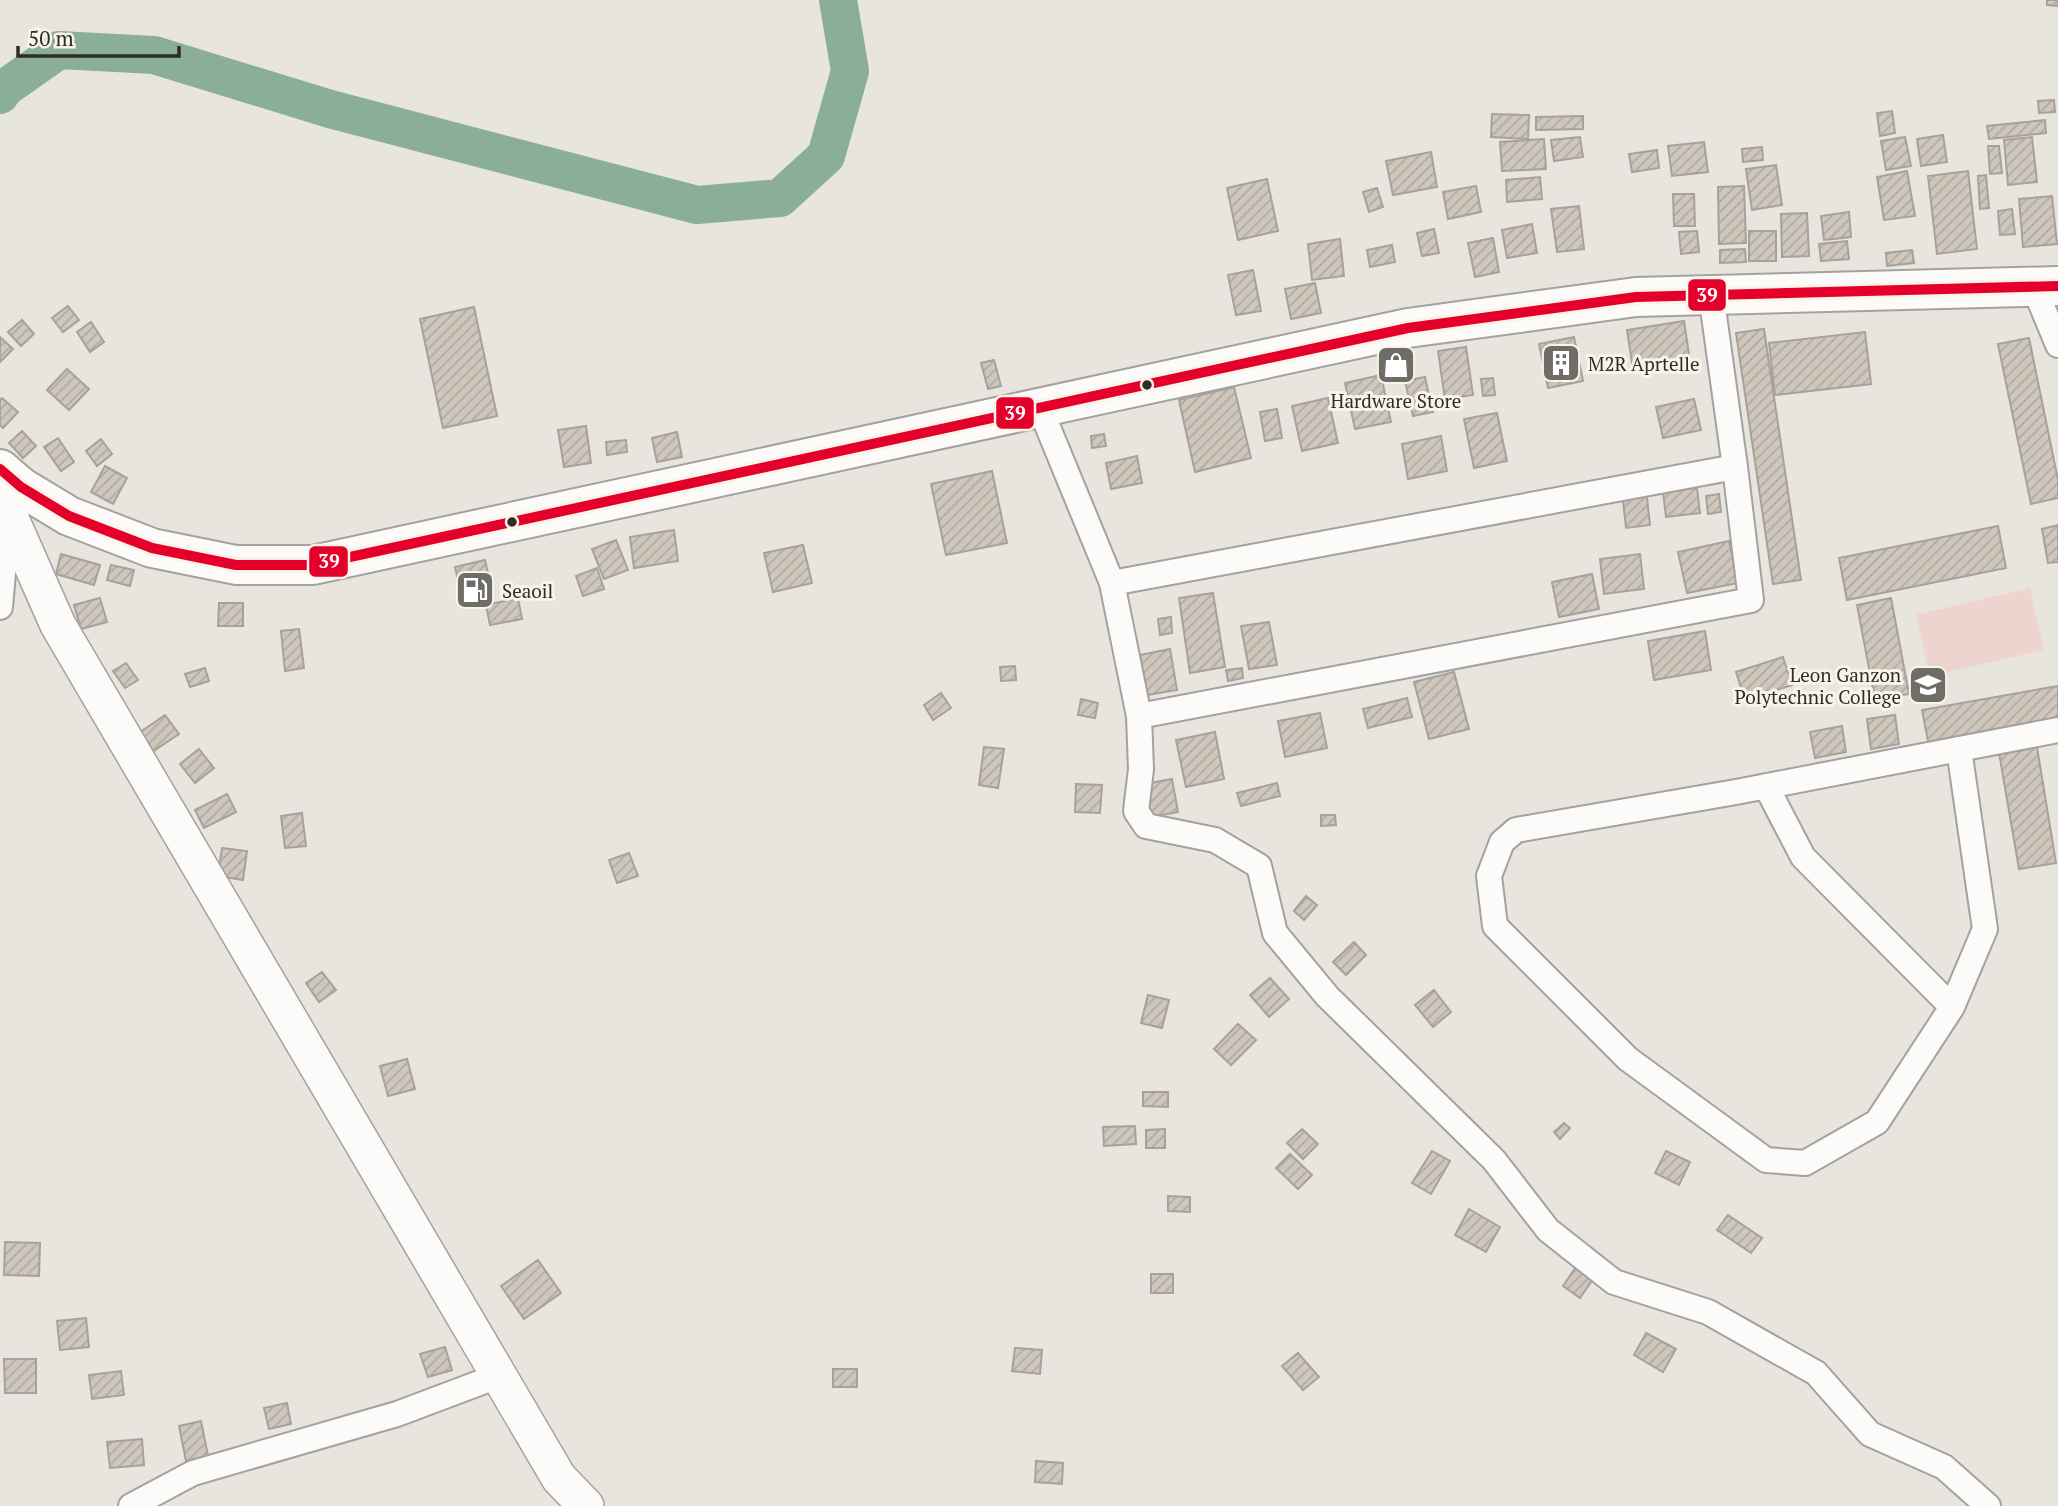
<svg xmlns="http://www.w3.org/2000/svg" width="2058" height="1506" font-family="'PT Serif',serif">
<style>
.green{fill:#eed4ce}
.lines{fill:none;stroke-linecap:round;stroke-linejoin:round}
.river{stroke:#8bae97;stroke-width:38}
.building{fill:url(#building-hatch);stroke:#a5a29e;stroke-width:2}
.street-casing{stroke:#a4a29e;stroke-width:28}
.secondary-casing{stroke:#a4a29e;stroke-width:38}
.primary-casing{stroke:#a4a29e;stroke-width:42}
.street{stroke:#fcfbfa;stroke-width:24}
.secondary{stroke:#fcfbfa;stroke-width:35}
.primary{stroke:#fcfbfa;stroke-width:38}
.bus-1-casing{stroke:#f8f5e8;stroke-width:16}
.bus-1{stroke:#e4002b;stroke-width:10}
.bus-dot{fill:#2e2c28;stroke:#f8f5e8;stroke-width:2.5}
.labels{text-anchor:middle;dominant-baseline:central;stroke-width:6;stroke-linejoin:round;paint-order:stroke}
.poi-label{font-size:19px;fill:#2e2c28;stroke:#f8f5e8;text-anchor:start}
.line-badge{stroke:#f8f5e8;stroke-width:2.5}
.badge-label{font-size:19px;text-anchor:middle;font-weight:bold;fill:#fff}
</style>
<defs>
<pattern id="building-hatch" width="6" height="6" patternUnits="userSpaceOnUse" patternTransform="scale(1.75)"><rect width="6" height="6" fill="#cfc6bc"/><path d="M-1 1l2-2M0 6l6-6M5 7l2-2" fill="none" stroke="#b2aaa2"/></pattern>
</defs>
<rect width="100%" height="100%" fill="#e8e5de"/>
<path class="green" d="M 2030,588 L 2044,650 L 1930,676 L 1916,615 Z"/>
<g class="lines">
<path class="river" d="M 0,95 L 5,88 L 59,50 L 154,55 L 330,109 L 697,205 L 780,198 L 826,156 L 850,71 L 838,0"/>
</g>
<path class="building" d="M 2047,0 L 2058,0 L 2058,6 L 2047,5 Z
M 2054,100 L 2055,112 L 2039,113 L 2038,101 Z
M 1892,111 L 1895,133 L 1880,136 L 1877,113 Z
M 1492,114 L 1529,115 L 1528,139 L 1491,137 Z
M 1583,116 L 1583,129 L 1536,130 L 1536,117 Z
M 2045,120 L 2046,133 L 1989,139 L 1987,126 Z
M 1943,135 L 1947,162 L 1921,166 L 1917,139 Z
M 1580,137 L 1583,157 L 1554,161 L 1551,140 Z
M 1905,137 L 1911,166 L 1886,170 L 1881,141 Z
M 2032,137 L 2037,182 L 2008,185 L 2004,140 Z
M 1544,139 L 1546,169 L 1502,171 L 1500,142 Z
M 1704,142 L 1708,172 L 1672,176 L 1668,146 Z
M 1988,146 L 1999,146 L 2002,173 L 1990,174 Z
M 1762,147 L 1763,160 L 1743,162 L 1742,149 Z
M 1657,150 L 1659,168 L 1632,172 L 1629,154 Z
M 1431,152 L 1437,187 L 1393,195 L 1386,161 Z
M 1776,165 L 1782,205 L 1752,210 L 1746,169 Z
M 1907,171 L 1915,216 L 1884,220 L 1877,177 Z
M 1968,171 L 1977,249 L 1937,254 L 1928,176 Z
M 1986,175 L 1989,208 L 1980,209 L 1978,176 Z
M 1540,177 L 1542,199 L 1507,202 L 1506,180 Z
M 1267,179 L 1278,231 L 1238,240 L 1227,188 Z
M 1476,186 L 1481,212 L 1448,219 L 1443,192 Z
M 1744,186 L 1746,243 L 1719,244 L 1718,187 Z
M 1377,188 L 1383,207 L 1369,212 L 1363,192 Z
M 1673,194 L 1694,194 L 1695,226 L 1674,226 Z
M 2052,196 L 2057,244 L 2023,247 L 2019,199 Z
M 1579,206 L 1584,249 L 1557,252 L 1551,209 Z
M 2012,209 L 2015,234 L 2000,235 L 1998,211 Z
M 1849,212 L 1851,237 L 1824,240 L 1821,216 Z
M 1807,213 L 1809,256 L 1782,257 L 1781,214 Z
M 1532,224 L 1537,253 L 1507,258 L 1502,230 Z
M 1434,229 L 1439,253 L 1422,256 L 1417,233 Z
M 1697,231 L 1699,252 L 1681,254 L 1679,232 Z
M 1749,231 L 1776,231 L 1776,261 L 1749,261 Z
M 1493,238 L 1499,272 L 1475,277 L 1468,243 Z
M 1340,239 L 1344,276 L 1312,280 L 1308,244 Z
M 1847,241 L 1849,259 L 1821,261 L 1819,244 Z
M 1392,245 L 1395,262 L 1370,267 L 1367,250 Z
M 1745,249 L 1746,262 L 1720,263 L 1720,250 Z
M 1912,250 L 1914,263 L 1887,266 L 1886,253 Z
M 1253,270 L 1261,311 L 1236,315 L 1228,275 Z
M 1315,283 L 1321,313 L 1291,319 L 1285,289 Z
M 68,306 L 79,320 L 63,332 L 52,318 Z
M 474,307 L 497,416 L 443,428 L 420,319 Z
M 22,320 L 34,334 L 21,346 L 8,332 Z
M 1684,321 L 1690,361 L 1633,369 L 1627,330 Z
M 91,322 L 104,342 L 90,352 L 77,332 Z
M 1764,329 L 1801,580 L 1773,584 L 1736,333 Z
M 1865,332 L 1871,384 L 1775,395 L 1769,343 Z
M 0,337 L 13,349 L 0,362 Z
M 1574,337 L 1583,381 L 1548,388 L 1539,344 Z
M 2029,338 L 2058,480 L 2058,498 L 2031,504 L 1998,344 Z
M 1466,347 L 1473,395 L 1445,399 L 1438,351 Z
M 994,360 L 1001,386 L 988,389 L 981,363 Z
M 67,369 L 89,389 L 69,410 L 47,390 Z
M 1381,375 L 1391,422 L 1355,429 L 1345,383 Z
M 1425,377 L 1433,412 L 1413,416 L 1405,381 Z
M 1493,378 L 1495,395 L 1483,396 L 1481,379 Z
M 1234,387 L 1251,458 L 1195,472 L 1179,400 Z
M 2,398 L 18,412 L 3,428 L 0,425 L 0,400 Z
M 1328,398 L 1338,443 L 1302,451 L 1292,406 Z
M 1694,399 L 1701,430 L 1663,438 L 1656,407 Z
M 1277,409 L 1282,438 L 1265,441 L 1260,412 Z
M 1497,413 L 1507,461 L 1474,468 L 1464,419 Z
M 586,426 L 591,463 L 564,467 L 558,430 Z
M 22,431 L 36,446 L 23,458 L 9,443 Z
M 677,432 L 682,457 L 657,462 L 652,438 Z
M 1104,434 L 1106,446 L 1092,448 L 1091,436 Z
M 1441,436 L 1447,471 L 1408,479 L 1402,444 Z
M 58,438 L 74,462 L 61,471 L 44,447 Z
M 101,439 L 112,454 L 97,466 L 86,451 Z
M 626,440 L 627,452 L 607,455 L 606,442 Z
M 1137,456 L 1142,483 L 1111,489 L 1106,463 Z
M 105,466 L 127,478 L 113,504 L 91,492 Z
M 992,471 L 1007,543 L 946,555 L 931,484 Z
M 1697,488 L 1700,513 L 1666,517 L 1663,492 Z
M 1646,489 L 1650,525 L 1626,528 L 1622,492 Z
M 1719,494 L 1721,512 L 1708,514 L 1706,496 Z
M 2058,525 L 2058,562 L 2048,563 L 2042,529 Z
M 1998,526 L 2006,568 L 1847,600 L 1839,558 Z
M 674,530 L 678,561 L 634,568 L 630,537 Z
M 616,540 L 628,570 L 604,579 L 592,549 Z
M 1729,541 L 1738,583 L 1687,593 L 1678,552 Z
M 803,545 L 812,583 L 773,592 L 764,553 Z
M 61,554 L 100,565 L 94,585 L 56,574 Z
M 1640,554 L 1644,589 L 1604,594 L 1600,559 Z
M 485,560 L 490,582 L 460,589 L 455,567 Z
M 111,565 L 134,570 L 130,586 L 107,580 Z
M 597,568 L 604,589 L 583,596 L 576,576 Z
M 1592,574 L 1599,609 L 1559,617 L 1552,582 Z
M 1213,593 L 1225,667 L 1190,673 L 1179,598 Z
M 100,598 L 107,622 L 81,629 L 74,605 Z
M 518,598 L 522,619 L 490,625 L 486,605 Z
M 1891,598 L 1909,694 L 1875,700 L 1857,605 Z
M 219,603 L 243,603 L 243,626 L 218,626 Z
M 1171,617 L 1172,633 L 1160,635 L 1158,619 Z
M 1269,622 L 1277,665 L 1249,669 L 1241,626 Z
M 299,629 L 304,668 L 285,671 L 281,631 Z
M 1705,631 L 1711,670 L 1654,680 L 1648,641 Z
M 1170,649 L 1177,690 L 1147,695 L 1140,655 Z
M 1783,657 L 1792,685 L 1745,700 L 1736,672 Z
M 126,663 L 138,680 L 125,688 L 113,671 Z
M 1015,666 L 1016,680 L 1001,681 L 1000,667 Z
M 205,668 L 209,681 L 190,687 L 185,674 Z
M 1242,668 L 1243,678 L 1228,681 L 1226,670 Z
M 1454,672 L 1469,729 L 1429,739 L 1414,682 Z
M 2058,686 L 2058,724 L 1929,746 L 1922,710 Z
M 941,693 L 951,708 L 933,720 L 924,705 Z
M 1407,698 L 1412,717 L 1368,728 L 1363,709 Z
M 1081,699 L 1098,703 L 1095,718 L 1078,715 Z
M 1320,713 L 1327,748 L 1285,757 L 1278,721 Z
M 165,715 L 179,734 L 146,756 L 133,737 Z
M 1895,715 L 1899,744 L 1871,749 L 1867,719 Z
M 1842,726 L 1846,752 L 1815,758 L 1810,732 Z
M 1215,732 L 1224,779 L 1186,787 L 1176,740 Z
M 2036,741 L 2056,863 L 2019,869 L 1998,747 Z
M 984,747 L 1004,749 L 998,788 L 979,785 Z
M 199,749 L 214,768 L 195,783 L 180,764 Z
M 1172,779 L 1178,812 L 1147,818 L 1140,785 Z
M 1277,783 L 1280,796 L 1241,806 L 1237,793 Z
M 1076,784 L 1102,785 L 1100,813 L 1075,812 Z
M 227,794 L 236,812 L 204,828 L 195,810 Z
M 302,813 L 306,846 L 285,848 L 281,816 Z
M 1321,815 L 1335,815 L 1336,825 L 1321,826 Z
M 222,848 L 247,851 L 243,880 L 218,876 Z
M 629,853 L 638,876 L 617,883 L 609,860 Z
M 1306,896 L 1317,905 L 1304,920 L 1294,911 Z
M 1354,942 L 1366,955 L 1346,975 L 1333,962 Z
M 322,972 L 336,990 L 319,1002 L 306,983 Z
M 1270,978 L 1289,999 L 1269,1017 L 1250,995 Z
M 1434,990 L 1451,1012 L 1433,1027 L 1415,1005 Z
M 1148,995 L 1169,1000 L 1162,1028 L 1141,1023 Z
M 1238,1024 L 1256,1040 L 1231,1065 L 1214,1049 Z
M 407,1059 L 415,1089 L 388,1096 L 380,1066 Z
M 1143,1092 L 1168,1092 L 1168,1107 L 1143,1106 Z
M 1564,1123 L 1570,1128 L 1560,1139 L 1554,1132 Z
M 1135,1126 L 1136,1144 L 1104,1146 L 1103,1127 Z
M 1165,1129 L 1165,1148 L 1146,1148 L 1146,1130 Z
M 1302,1129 L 1318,1144 L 1303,1159 L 1287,1143 Z
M 1432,1151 L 1450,1161 L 1431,1194 L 1412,1183 Z
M 1666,1151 L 1690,1162 L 1679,1185 L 1655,1173 Z
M 1290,1154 L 1312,1175 L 1298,1189 L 1276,1168 Z
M 1168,1196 L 1190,1197 L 1190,1212 L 1168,1211 Z
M 1469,1209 L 1500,1227 L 1486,1252 L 1455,1235 Z
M 1728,1215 L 1762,1238 L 1751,1253 L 1717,1230 Z
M 5,1242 L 40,1243 L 39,1276 L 4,1275 Z
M 538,1260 L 561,1293 L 524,1319 L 501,1286 Z
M 1576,1267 L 1593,1279 L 1580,1298 L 1563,1286 Z
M 1151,1274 L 1173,1274 L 1173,1293 L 1151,1293 Z
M 86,1318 L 89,1347 L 60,1350 L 57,1321 Z
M 1646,1333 L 1676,1349 L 1663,1372 L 1634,1355 Z
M 445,1347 L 452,1370 L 428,1377 L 420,1354 Z
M 1015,1348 L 1042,1350 L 1040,1374 L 1012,1371 Z
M 1298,1353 L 1319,1377 L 1303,1390 L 1282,1366 Z
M 4,1359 L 36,1359 L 36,1393 L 5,1393 Z
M 833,1369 L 857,1369 L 857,1387 L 833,1387 Z
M 121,1371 L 124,1395 L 92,1399 L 89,1375 Z
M 287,1403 L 291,1424 L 269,1429 L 264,1408 Z
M 201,1421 L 208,1456 L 186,1461 L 179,1426 Z
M 142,1439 L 144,1465 L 110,1468 L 107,1442 Z
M 1036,1461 L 1063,1463 L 1062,1484 L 1035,1482 Z"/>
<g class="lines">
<g class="street-casing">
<path id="street" d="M 2034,287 L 2058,345
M 1040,408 L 1112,583 L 1139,716 L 1141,769 L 1136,811 L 1146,826 L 1215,840 L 1259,866 L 1275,933 L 1327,996 L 1494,1160 L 1548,1230 L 1614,1282 L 1708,1312 L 1816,1373 L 1870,1434 L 1944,1467 L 1988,1506
M 1112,583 L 1735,467 L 1711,294
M 0,607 L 8,517
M 1139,716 L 1751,600 L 1735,467
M 1959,749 L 1985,929 L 1952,1007 L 1877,1122 L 1805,1163 L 1766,1160 L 1628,1059 L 1495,926 L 1489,876 L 1502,842 L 1516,830 L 1736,792 L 2058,730
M 1766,786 L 1803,857 L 1952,1007
M 131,1506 L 193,1473 L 397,1414 L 482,1382 L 497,1372"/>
</g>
<g class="secondary-casing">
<path id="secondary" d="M 21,487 L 8,512 L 58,625 L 559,1478 L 586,1506"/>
</g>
<g class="primary-casing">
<path id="primary" d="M 0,469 L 21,487 L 69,516 L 152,548 L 236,565 L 313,565 L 1408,328 L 1636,297 L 2058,286"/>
</g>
<use href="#street" class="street"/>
<use href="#secondary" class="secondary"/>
<use href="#primary" class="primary"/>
<g class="bus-1-casing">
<path id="bus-1" d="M 0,469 L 21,487 L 69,516 L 152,548 L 236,565 L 313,565 L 1408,328 L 1636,297 L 2058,286"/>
</g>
<use href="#bus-1" class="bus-1"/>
</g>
<defs>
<g id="building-square" transform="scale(2.0125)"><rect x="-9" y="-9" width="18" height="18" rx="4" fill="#6f6d68" stroke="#f8f5e8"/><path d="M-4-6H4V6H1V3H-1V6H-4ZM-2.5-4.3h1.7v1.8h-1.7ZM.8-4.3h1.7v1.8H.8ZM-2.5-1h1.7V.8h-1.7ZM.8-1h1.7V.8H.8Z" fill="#fff"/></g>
<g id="shop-square" transform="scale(2.0125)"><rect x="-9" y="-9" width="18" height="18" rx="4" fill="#6f6d68" stroke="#f8f5e8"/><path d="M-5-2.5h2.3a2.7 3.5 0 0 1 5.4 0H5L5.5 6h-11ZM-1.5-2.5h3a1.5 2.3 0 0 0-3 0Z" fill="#fff"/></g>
<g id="fuel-square" transform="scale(2.0125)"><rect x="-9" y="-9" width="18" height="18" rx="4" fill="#6f6d68" stroke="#f8f5e8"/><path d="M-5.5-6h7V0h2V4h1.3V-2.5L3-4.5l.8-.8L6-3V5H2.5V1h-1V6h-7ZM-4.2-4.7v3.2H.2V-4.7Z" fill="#fff"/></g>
<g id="university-square" transform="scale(2.0125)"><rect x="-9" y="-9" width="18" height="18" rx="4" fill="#6f6d68" stroke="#f8f5e8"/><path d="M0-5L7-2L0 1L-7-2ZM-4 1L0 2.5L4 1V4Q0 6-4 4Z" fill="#fff"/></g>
</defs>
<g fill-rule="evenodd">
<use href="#building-square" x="1561" y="363"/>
<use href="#shop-square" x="1396" y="365"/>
<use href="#fuel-square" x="475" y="590"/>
<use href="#university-square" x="1928" y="685"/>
</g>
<g class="bus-dot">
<circle cx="1147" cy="385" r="6"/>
<circle cx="512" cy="522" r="6"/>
</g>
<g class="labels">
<g class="poi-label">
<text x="1588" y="363">M2R Aprtelle</text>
<text x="1396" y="400" text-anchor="middle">Hardware Store</text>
<text x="502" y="590">Seaoil</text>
<text x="1901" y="674" text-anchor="end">Leon Ganzon<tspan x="1901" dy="22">Polytechnic College</tspan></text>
</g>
</g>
<g class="line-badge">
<rect x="1687" y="278" width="40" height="34" rx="7" fill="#e4002b"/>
<rect x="995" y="396" width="40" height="34" rx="7" fill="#e4002b"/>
<rect x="308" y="545" width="41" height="33" rx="7" fill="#e4002b"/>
</g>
<g class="badge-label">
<text x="1707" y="302">39</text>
<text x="1015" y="420">39</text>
<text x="329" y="568">39</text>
</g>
<path d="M18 46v10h161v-10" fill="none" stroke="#2e2c28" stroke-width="3.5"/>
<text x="28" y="46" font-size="21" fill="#2e2c28" stroke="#f8f5e8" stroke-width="5" paint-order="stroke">50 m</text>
</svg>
